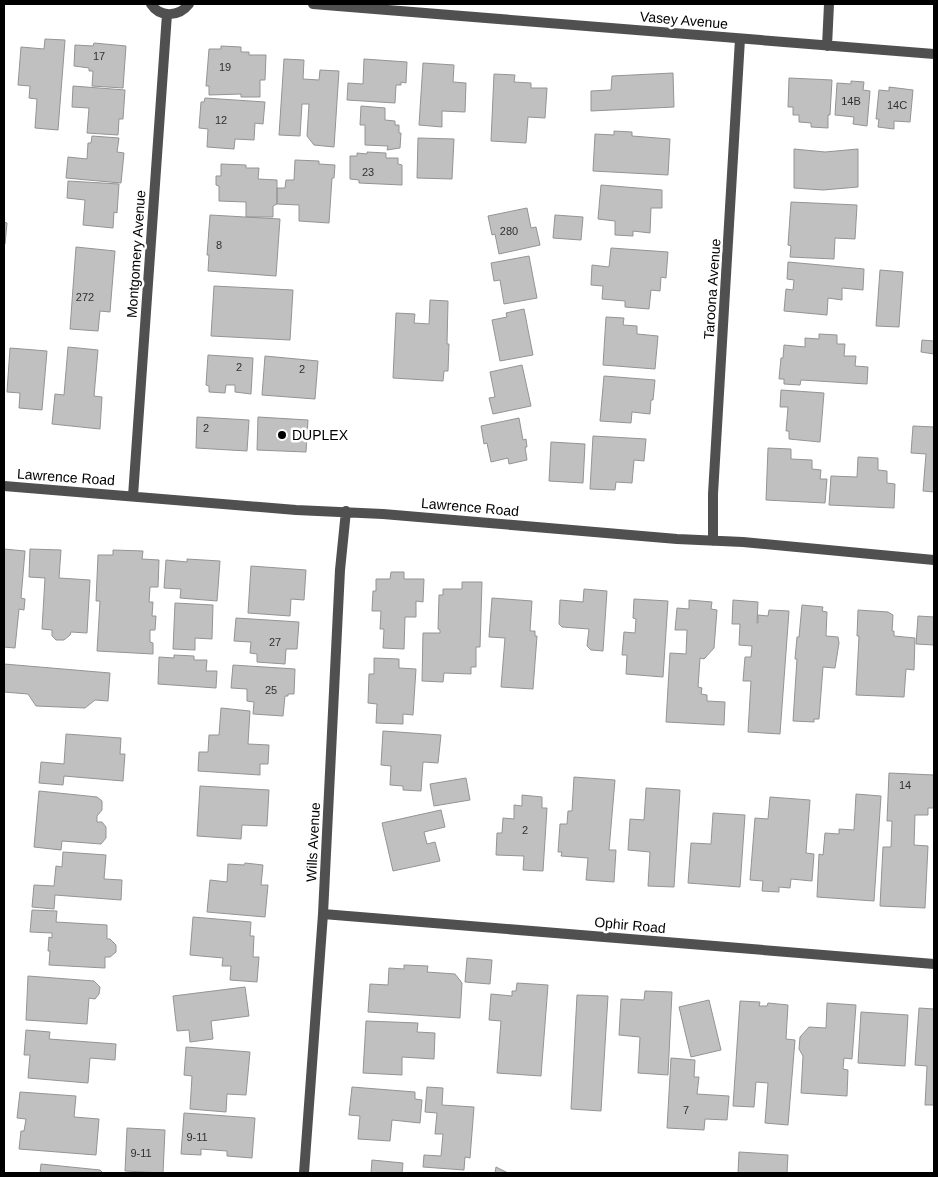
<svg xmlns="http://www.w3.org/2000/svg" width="938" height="1177" font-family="Arial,sans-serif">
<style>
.building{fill:#c0c0c0;stroke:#949494}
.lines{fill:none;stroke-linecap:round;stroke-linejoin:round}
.street{stroke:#505050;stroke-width:10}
.poi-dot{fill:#000;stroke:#fff;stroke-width:2}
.labels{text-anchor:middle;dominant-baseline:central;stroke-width:5;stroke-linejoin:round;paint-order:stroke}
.number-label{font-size:11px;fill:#303030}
.street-label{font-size:14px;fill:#000;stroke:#fff}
.poi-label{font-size:14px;fill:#000;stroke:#fff;text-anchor:start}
</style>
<rect width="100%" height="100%" fill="#fff"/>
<path class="building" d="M 45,39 L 65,40 L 58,130 L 35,128 L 37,99 L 29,98 L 30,86 L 18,85 L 21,47 L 44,49 Z
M 94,43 L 126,46 L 123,88 L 92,86 L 93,71 L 89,71 L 89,68 L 74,66 L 75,45 L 93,46 Z
M 221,46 L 241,47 L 241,52 L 249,52 L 249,55 L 266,55 L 265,80 L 260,80 L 260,97 L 241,97 L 241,94 L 209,95 L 209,86 L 206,86 L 209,49 L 221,49 Z
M 284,59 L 304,60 L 303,79 L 319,80 L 320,70 L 339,71 L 334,147 L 314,145 L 307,136 L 309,104 L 302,104 L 300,136 L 279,135 Z
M 364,59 L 407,62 L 406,83 L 401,82 L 401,85 L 396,85 L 395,103 L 347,100 L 348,83 L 363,84 Z
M 423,63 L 454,65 L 453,82 L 466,83 L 465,112 L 442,111 L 442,127 L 419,125 Z
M 673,73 L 674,107 L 591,111 L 591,91 L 611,90 L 612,76 Z
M 494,74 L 515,75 L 514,82 L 531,83 L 531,88 L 547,88 L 545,118 L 528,117 L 526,143 L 491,141 Z
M 789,78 L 832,80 L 830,115 L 828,115 L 828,128 L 811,127 L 811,123 L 799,122 L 799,115 L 793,115 L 793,107 L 788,107 Z
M 851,81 L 864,82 L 863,90 L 870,91 L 867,126 L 853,124 L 854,117 L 835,115 L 837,83 L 851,84 Z
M 73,86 L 125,90 L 123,119 L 119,119 L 118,135 L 87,133 L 89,108 L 72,107 Z
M 889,87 L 913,90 L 910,122 L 894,121 L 894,129 L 878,127 L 879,119 L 876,119 L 879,90 L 889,91 Z
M 205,98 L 265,102 L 263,124 L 255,123 L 254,140 L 235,139 L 234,149 L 207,147 L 208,129 L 199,128 L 201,102 L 204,102 Z
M 361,106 L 385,108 L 385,120 L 395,121 L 395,125 L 399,125 L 399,133 L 401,133 L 400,148 L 387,150 L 388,146 L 365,145 L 365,125 L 360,125 Z
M 614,131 L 632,132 L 632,136 L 670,139 L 668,175 L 593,171 L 595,134 L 614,135 Z
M 92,136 L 119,138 L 117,152 L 124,153 L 121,183 L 66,178 L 68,157 L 87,159 L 88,143 L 91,143 Z
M 418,138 L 454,139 L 452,179 L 417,178 Z
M 794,149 L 825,152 L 858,149 L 858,187 L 823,190 L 794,188 Z
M 367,152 L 386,153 L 386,158 L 398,158 L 398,164 L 402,165 L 402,185 L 359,183 L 359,180 L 350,179 L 350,156 L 357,156 L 357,153 L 367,154 Z
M 295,160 L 319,161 L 319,164 L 335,165 L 334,178 L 332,178 L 329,223 L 299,221 L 299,205 L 277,204 L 277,188 L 285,188 L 286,180 L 294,180 Z
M 221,164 L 246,165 L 246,168 L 259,168 L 258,179 L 277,180 L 277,204 L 273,206 L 273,217 L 246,217 L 246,202 L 219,201 L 219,186 L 216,185 L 216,176 L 221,176 Z
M 68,181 L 119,184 L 117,213 L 114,212 L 113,228 L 83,225 L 85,200 L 67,198 Z
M 601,185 L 662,190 L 662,208 L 651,208 L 650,233 L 633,231 L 633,236 L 615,235 L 615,221 L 598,219 Z
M 791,202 L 857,205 L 855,239 L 835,238 L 834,259 L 790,257 L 791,246 L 788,245 Z
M 527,208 L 531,228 L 536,227 L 540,245 L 499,254 L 495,234 L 492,235 L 488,216 Z
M 210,215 L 280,219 L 276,276 L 208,271 L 209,255 L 207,255 Z
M 555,215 L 583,217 L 581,240 L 553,238 Z
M 4,222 L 7,223 L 5,244 L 4,244 Z
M 76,247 L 115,251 L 110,312 L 100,311 L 98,331 L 70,329 Z
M 611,248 L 668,252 L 666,278 L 661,277 L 660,291 L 651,290 L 649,309 L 625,307 L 625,301 L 602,299 L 603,286 L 591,285 L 592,265 L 609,267 Z
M 529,256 L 537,298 L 504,304 L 500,280 L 494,281 L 491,263 Z
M 788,262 L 864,269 L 863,290 L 842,288 L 842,300 L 828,298 L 827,315 L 784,311 L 786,289 L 793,290 L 794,280 L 787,279 Z
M 880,270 L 903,272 L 899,327 L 876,326 Z
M 214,286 L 293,290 L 290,340 L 211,336 Z
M 430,300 L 448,301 L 447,344 L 449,344 L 448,371 L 444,371 L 443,381 L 393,378 L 396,313 L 415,314 L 414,323 L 429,324 Z
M 524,309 L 533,355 L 500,361 L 492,320 L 507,317 L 506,313 Z
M 606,317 L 624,318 L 623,325 L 637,326 L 637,334 L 658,336 L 655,369 L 603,365 Z
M 819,334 L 837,335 L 837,344 L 845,344 L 844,356 L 856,356 L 855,366 L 868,367 L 867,384 L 801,380 L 800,385 L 784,384 L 784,379 L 779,379 L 781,358 L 783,358 L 784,345 L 805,347 L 805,338 L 819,339 Z
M 922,340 L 934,341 L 934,354 L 921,352 Z
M 68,347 L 98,350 L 94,396 L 102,397 L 100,429 L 52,424 L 55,394 L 64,395 Z
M 10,348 L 47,351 L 42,410 L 19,408 L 20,393 L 7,392 Z
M 208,355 L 253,358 L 251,394 L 235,392 L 235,385 L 226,385 L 225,393 L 209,392 L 209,386 L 206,385 Z
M 265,356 L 318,361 L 315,399 L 262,395 Z
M 522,365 L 531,406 L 493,414 L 489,398 L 495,397 L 490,372 Z
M 604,376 L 655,380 L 653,400 L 651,400 L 650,414 L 632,412 L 631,423 L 600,421 Z
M 781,390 L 824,393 L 820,442 L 789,439 L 789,431 L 786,431 L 788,407 L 780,407 Z
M 197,417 L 249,420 L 247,451 L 196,448 Z
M 258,417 L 308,420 L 306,452 L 257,450 Z
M 519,418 L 523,440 L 526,439 L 527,447 L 525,447 L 527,460 L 509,464 L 508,458 L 491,462 L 487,443 L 484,444 L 481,426 Z
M 913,426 L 934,427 L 934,492 L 923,491 L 926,454 L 911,453 Z
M 593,436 L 646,439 L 644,461 L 634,460 L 632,483 L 616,482 L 615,490 L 590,489 Z
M 551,442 L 585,444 L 583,483 L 549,481 Z
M 768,448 L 791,449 L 791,459 L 812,460 L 812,469 L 821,470 L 820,479 L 827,479 L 825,503 L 766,500 Z
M 858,457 L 878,458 L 878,470 L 887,471 L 887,483 L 895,484 L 894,508 L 829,505 L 831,476 L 857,477 Z
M 4,549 L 25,551 L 21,598 L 25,599 L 24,610 L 19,609 L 15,648 L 4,647 Z
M 30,549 L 61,550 L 59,578 L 90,580 L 87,633 L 71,632 L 70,635 L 64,640 L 56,640 L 52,636 L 52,630 L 42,629 L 45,578 L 29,577 Z
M 113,550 L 143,551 L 142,559 L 159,560 L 158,587 L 150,587 L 149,602 L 153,602 L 152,616 L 156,616 L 155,630 L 150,630 L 150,642 L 153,643 L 153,654 L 97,651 L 100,601 L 96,601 L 98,555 L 113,555 Z
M 187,559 L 220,561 L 217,601 L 180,598 L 181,589 L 164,588 L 166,560 L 187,562 Z
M 251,566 L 306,570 L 304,600 L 291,599 L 290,616 L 248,613 Z
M 391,572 L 404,572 L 404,579 L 424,579 L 423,602 L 416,601 L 416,617 L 405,617 L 404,649 L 383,648 L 384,629 L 380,629 L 381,611 L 372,611 L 373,591 L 376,591 L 376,579 L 390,579 Z
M 462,582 L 482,582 L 480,647 L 476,647 L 476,667 L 471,667 L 471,674 L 444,673 L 443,682 L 422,681 L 423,633 L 440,633 L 440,630 L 438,629 L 439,595 L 443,595 L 443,589 L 462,589 Z
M 584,589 L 607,591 L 603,651 L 591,650 L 587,646 L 589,629 L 562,627 L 559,624 L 560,600 L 583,602 Z
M 492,598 L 532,601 L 530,631 L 535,631 L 535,636 L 537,636 L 533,689 L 501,687 L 505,638 L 489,637 Z
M 634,599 L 668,601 L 663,677 L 626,674 L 627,655 L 622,655 L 624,632 L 635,633 L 636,619 L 633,618 Z
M 689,600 L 712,602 L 711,609 L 717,610 L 714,648 L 704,659 L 700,658 L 698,687 L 702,688 L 701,694 L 707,695 L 707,701 L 725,702 L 724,725 L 666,722 L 670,653 L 686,654 L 687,630 L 675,630 L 677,608 L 689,609 Z
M 733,600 L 758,602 L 757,623 L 758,623 L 758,615 L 768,616 L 769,610 L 789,611 L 780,734 L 748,732 L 751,681 L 743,681 L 745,657 L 751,657 L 752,646 L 739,645 L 740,624 L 732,624 Z
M 175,603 L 213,605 L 212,639 L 195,638 L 195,650 L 173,649 Z
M 802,605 L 823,607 L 822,611 L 827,612 L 826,636 L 838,637 L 839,643 L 835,668 L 823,667 L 819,719 L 814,719 L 814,722 L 793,721 L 797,659 L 795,659 L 797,637 L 799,637 Z
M 858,610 L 888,612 L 893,615 L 892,631 L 894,631 L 894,636 L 915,638 L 914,670 L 906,669 L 904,697 L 856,695 L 859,636 L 857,636 Z
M 918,616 L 934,617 L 934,645 L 916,644 Z
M 236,618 L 299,622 L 297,649 L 286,649 L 285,664 L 257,662 L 257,654 L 250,653 L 251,642 L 234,641 Z
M 174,655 L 194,656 L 194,660 L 207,660 L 206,671 L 217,671 L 216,688 L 158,684 L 159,657 L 174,658 Z
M 374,658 L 399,659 L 399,668 L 416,669 L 413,715 L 403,714 L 403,724 L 376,723 L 377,704 L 368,703 L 369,674 L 374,674 Z
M 4,664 L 110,673 L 108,701 L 95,700 L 85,708 L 36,706 L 28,694 L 4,692 Z
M 233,665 L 295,669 L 294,694 L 288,694 L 288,696 L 285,696 L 283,716 L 253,714 L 254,702 L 247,701 L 247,689 L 231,688 Z
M 221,708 L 250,711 L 248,744 L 269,745 L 268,764 L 260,764 L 260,775 L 198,771 L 199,752 L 208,752 L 209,735 L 219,735 Z
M 383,731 L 441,735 L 438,763 L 423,762 L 421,791 L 403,790 L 403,786 L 390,785 L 391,766 L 381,765 Z
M 66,734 L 121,738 L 120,754 L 125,754 L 123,781 L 64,776 L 63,785 L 39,783 L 41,762 L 64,764 Z
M 889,773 L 934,775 L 934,808 L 928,808 L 928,815 L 915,815 L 914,845 L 928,846 L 925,908 L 880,906 L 883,847 L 891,847 L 892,821 L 887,821 Z
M 574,777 L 615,780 L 609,850 L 616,850 L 614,882 L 586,880 L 588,858 L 561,856 L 562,852 L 558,852 L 560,824 L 567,824 L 568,811 L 572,811 Z
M 466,778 L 470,800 L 434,806 L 430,784 Z
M 200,786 L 269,790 L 267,826 L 242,825 L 241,839 L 197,836 Z
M 646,788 L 680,790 L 674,887 L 648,886 L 650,852 L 628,850 L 630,819 L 644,820 Z
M 39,791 L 97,797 L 102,801 L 102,810 L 97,816 L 97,822 L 102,822 L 106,827 L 106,838 L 101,844 L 62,841 L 61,850 L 34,847 Z
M 856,794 L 881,796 L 874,901 L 817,897 L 819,854 L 823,855 L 825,833 L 839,834 L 839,829 L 854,830 Z
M 522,795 L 542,797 L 542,808 L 547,808 L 543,871 L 523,870 L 524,856 L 496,855 L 497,833 L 502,833 L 503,818 L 514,819 L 514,805 L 522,806 Z
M 770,797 L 810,800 L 806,853 L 814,854 L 812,881 L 791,879 L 790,888 L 779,887 L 779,892 L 762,891 L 763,881 L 750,880 L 755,818 L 768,819 Z
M 441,810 L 445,827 L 424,832 L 427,844 L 435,842 L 440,861 L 393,871 L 382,823 Z
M 713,813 L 745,815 L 740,887 L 688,883 L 691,843 L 711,844 Z
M 63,852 L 106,855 L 104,879 L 122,880 L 121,900 L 55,895 L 54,909 L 32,907 L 34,885 L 54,886 L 56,866 L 62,867 Z
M 245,863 L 263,865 L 261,885 L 268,885 L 265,917 L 207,912 L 210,880 L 227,882 L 228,864 L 244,865 Z
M 32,910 L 57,911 L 56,922 L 107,925 L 107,939 L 110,939 L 116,945 L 116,952 L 110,957 L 105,957 L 105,968 L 49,965 L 50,951 L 48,951 L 49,937 L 52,938 L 52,933 L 30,932 Z
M 193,917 L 251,922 L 250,936 L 254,936 L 253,957 L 259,957 L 257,982 L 230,980 L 231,966 L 222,966 L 223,958 L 190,955 Z
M 467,958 L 492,960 L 490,984 L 465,982 Z
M 404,965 L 428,966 L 427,972 L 455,974 L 462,983 L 460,1018 L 368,1012 L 370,984 L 388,985 L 389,968 L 404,969 Z
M 28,976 L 94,981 L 100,987 L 99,994 L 95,999 L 89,998 L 87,1024 L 26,1020 Z
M 517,983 L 548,985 L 541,1076 L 497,1073 L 501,1021 L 489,1020 L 491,994 L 512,996 L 512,991 L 516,991 Z
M 245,987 L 249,1016 L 211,1021 L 213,1039 L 190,1042 L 189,1030 L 177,1031 L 173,996 Z
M 645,991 L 672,992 L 668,1075 L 638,1073 L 640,1037 L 619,1035 L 621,999 L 644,1000 Z
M 577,995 L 608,996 L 601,1111 L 571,1109 Z
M 709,1000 L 721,1050 L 691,1057 L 679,1007 Z
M 740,1001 L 760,1002 L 759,1006 L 767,1006 L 768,1003 L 788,1005 L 786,1039 L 795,1040 L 788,1125 L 765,1123 L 768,1083 L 756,1082 L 754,1107 L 733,1106 Z
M 827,1003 L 856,1005 L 852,1059 L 844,1058 L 843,1069 L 848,1070 L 847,1096 L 801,1093 L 803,1056 L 799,1049 L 800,1037 L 809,1027 L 826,1028 Z
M 919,1008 L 934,1009 L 934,1105 L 925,1105 L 927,1066 L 915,1065 Z
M 861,1012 L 908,1015 L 905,1066 L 858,1063 Z
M 366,1021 L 418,1023 L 417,1032 L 435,1033 L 434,1059 L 402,1057 L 402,1075 L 363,1073 Z
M 26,1030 L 50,1032 L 49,1039 L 116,1044 L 115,1060 L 90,1058 L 88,1083 L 28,1078 L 30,1055 L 24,1055 Z
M 186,1047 L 250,1052 L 246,1095 L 227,1094 L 226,1112 L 190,1109 L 192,1076 L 184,1075 Z
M 671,1058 L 695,1060 L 694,1077 L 699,1077 L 697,1094 L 729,1096 L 727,1120 L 705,1119 L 704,1130 L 667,1128 Z
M 352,1087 L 415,1092 L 415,1099 L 422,1100 L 420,1123 L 392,1120 L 390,1141 L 358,1139 L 360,1116 L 349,1115 Z
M 427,1087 L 443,1088 L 442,1105 L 474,1107 L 470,1158 L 465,1157 L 464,1170 L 423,1167 L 424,1155 L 441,1156 L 443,1134 L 435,1134 L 437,1113 L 425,1112 Z
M 20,1092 L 76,1096 L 74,1117 L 99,1119 L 96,1155 L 19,1149 L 21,1131 L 24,1131 L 26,1119 L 17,1118 Z
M 184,1113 L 255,1118 L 252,1158 L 227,1156 L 227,1151 L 201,1149 L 201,1155 L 181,1154 Z
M 127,1128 L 165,1130 L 163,1173 L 125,1171 Z
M 739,1152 L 788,1155 L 787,1173 L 738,1173 Z
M 372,1160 L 403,1163 L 402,1173 L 371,1173 Z
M 41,1164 L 100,1170 L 103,1173 L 40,1173 Z
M 496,1167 L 508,1173 L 495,1173 Z"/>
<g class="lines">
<path class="street" d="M 151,4 C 160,18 179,17 189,4
M 313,4 L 934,54
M 827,46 L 829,4
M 4,486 L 296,510 L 383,514 L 677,539 L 743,542 L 934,560
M 133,496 L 167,14
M 713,541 L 713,494 L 740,39
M 323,914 L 934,964
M 304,1173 L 323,914 L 340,570 L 346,511"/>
</g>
<circle class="poi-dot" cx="282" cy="435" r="5"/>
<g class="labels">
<g class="number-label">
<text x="99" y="56">17</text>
<text x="225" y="67">19</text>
<text x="851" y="101">14B</text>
<text x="897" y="105">14C</text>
<text x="221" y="120">12</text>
<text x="368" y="172">23</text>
<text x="509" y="231">280</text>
<text x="219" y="245">8</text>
<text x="85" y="297">272</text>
<text x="239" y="367">2</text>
<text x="302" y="369">2</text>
<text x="206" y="428">2</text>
<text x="275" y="642">27</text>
<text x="271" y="690">25</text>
<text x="905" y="785">14</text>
<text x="525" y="830">2</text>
<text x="686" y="1110">7</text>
<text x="197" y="1137">9-11</text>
<text x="141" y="1153">9-11</text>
</g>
<g class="street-label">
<text transform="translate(684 20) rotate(5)">Vasey Avenue</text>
<text transform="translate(136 254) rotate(-86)">Montgomery Avenue</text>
<text transform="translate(712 289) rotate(-86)">Taroona Avenue</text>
<text transform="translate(66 477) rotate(4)">Lawrence Road</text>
<text transform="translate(470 507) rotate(5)">Lawrence Road</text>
<text transform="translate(313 842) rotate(-87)">Wills Avenue</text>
<text transform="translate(630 925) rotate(5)">Ophir Road</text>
</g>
<g class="poi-label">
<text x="292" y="435">DUPLEX</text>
</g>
</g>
<rect width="938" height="1177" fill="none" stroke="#000000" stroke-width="10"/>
</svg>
